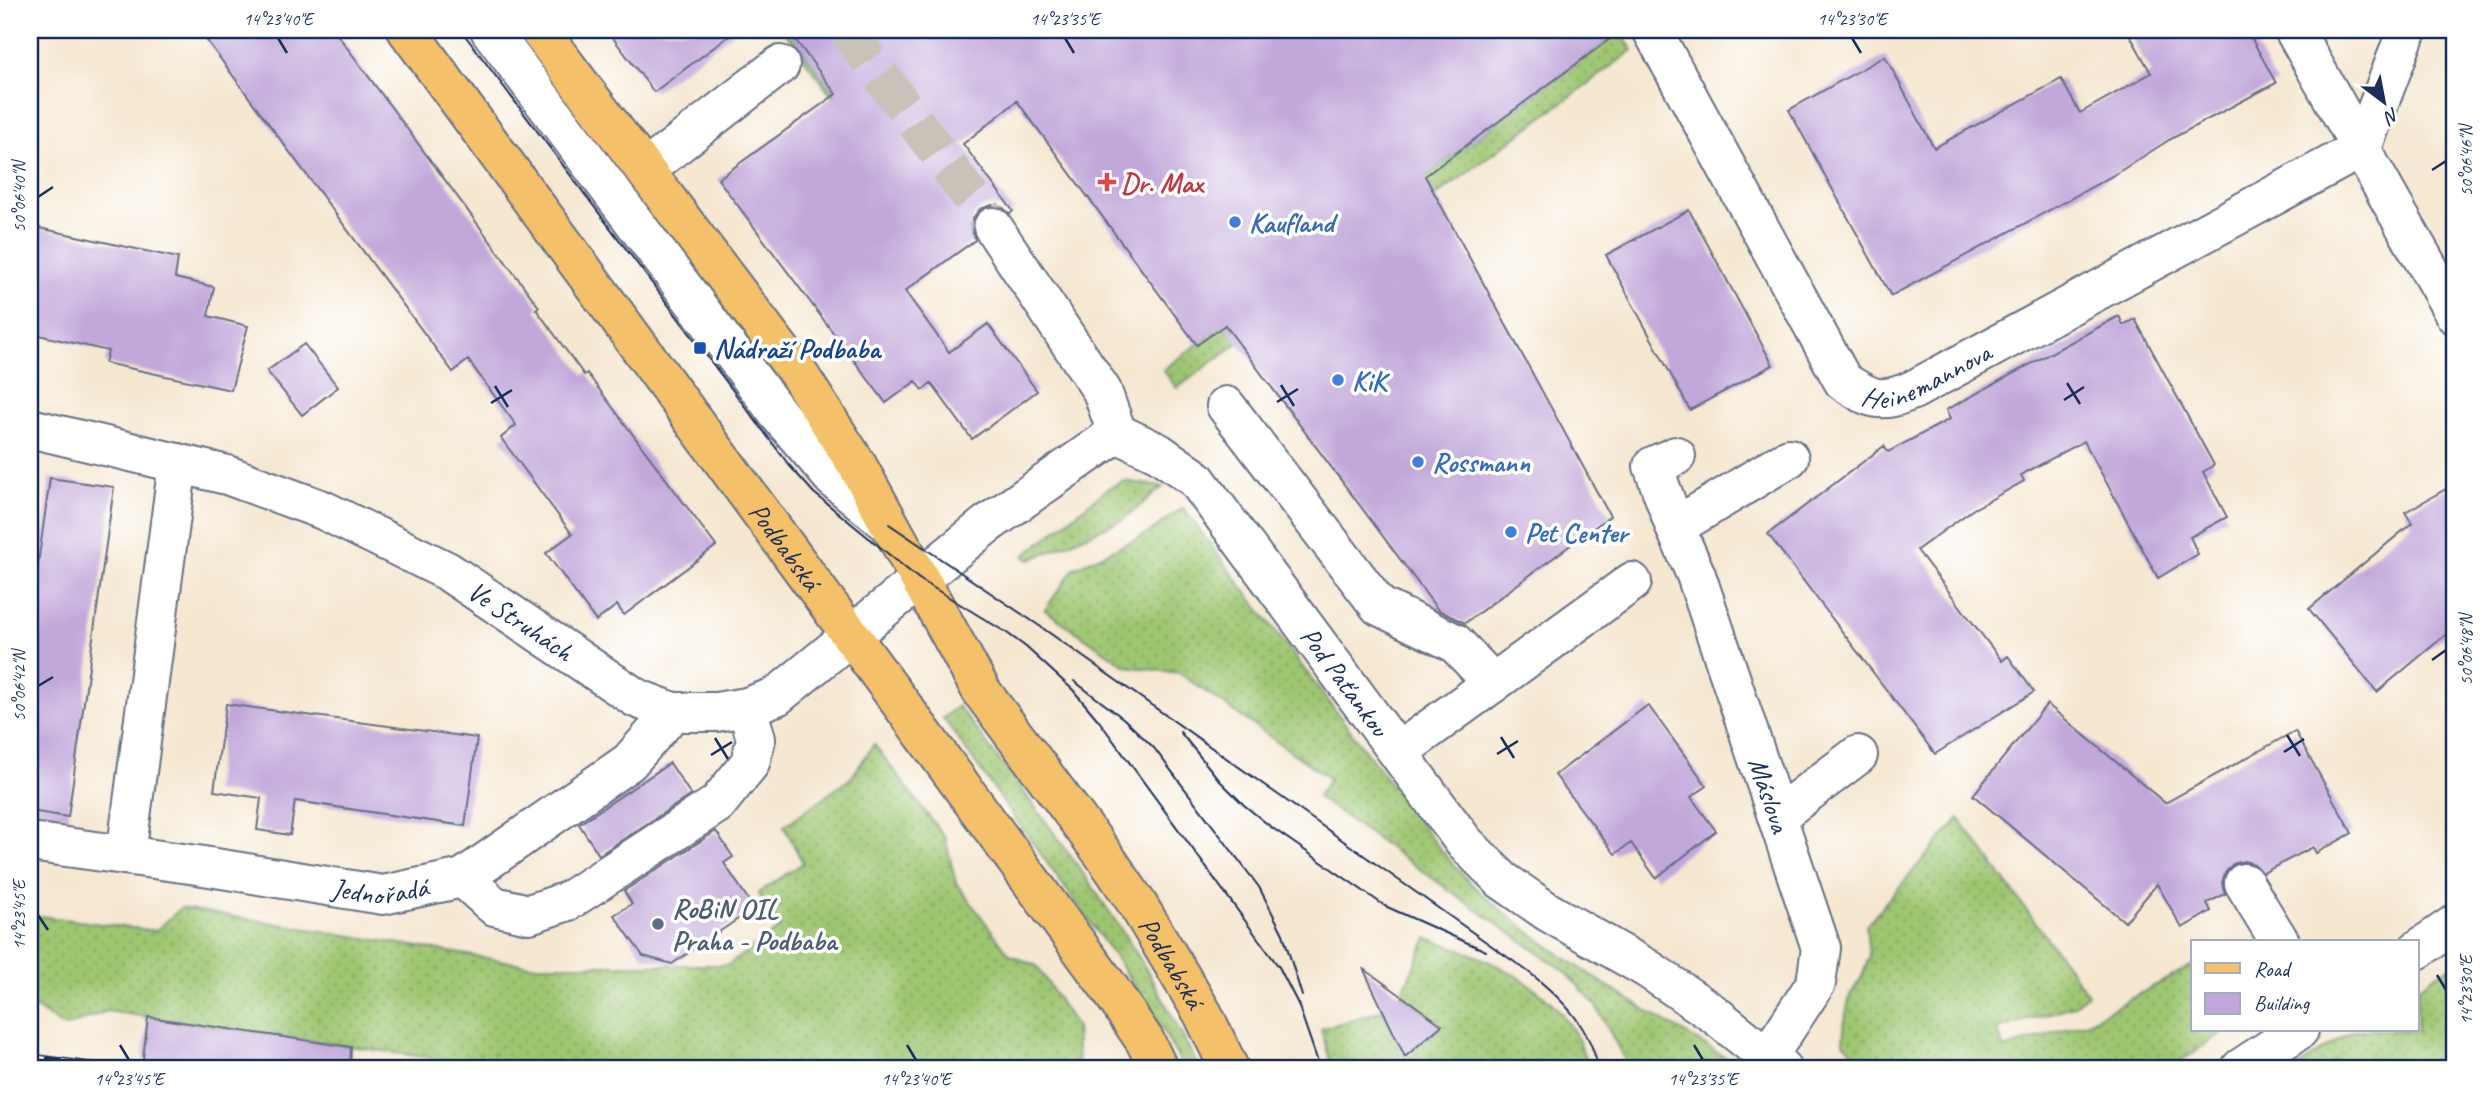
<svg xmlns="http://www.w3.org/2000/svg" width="2485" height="1098" font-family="Caveat,sans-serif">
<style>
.grass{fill:url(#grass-dots);stroke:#5c7a68;stroke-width:2}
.building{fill:#c1a7da}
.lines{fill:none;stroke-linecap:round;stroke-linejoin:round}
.minor-tunnel{stroke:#c9c2b9;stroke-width:38;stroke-dasharray:38 19;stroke-linecap:butt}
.minor-casing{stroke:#676f86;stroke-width:42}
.major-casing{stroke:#676f86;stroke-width:42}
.minor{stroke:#fff;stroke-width:38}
.major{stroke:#f4c16a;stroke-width:38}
.tram{stroke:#1b2f5e;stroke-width:2}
.rail-casing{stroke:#1b2f5e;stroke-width:8}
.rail{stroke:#fff;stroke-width:5;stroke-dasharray:16;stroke-linecap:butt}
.ticks{fill:none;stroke:#1b2f5e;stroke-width:2.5}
.health-dot{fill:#e0444e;stroke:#fff;stroke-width:2.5}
.shop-dot{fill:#3f7fe0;stroke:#fff;stroke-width:2.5}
.transit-dot{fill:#1a4fb4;stroke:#fff;stroke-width:2.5}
.service-dot{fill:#5c6f8a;stroke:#fff;stroke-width:2.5}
.labels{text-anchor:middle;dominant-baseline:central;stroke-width:7;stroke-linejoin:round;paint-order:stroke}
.health-label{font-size:28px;font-weight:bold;fill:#be3a42;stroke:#fff;text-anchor:start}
.shop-label{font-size:28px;font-weight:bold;fill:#366cbe;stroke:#fff;text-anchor:start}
.transit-label{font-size:28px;font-weight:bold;fill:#164399;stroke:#fff;text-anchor:start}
.street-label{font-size:28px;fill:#1b2f5e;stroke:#fff}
.service-label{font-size:28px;font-weight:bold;fill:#4e5e75;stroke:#fff;text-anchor:start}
.neatline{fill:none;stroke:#1b2f5e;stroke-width:2.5}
.ticks-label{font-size:18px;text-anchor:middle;fill:#1b2f5e}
</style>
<defs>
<pattern id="grass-dots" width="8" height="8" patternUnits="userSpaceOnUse" patternTransform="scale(1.75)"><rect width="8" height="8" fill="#9ec671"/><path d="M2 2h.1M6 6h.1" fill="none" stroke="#80a160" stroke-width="1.8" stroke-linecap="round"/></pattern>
</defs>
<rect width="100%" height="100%" fill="#fff"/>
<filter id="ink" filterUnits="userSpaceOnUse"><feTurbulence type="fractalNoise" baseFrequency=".0143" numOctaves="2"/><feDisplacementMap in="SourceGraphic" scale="14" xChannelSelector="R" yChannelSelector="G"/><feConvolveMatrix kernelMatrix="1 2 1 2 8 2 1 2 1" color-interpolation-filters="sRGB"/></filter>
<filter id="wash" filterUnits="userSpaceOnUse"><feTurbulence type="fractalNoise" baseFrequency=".00686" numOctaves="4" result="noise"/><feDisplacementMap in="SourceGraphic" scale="28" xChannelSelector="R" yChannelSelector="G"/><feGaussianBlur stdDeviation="1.57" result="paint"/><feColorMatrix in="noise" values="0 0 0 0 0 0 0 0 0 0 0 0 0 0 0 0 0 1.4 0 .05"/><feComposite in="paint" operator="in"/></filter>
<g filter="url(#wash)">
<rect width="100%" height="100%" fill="#f5e7d0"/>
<path class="grass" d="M 783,30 L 788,30 L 953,256 L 938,239 Z
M 1594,30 L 1618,30 L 1633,50 L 1177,388 L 1163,370 L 1604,43 Z
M 1124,481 L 1163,487 L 1124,519 L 1030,560 L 1024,556 L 1107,489 Z
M 1183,508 L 1425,830 C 1444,854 1463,878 1486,897 C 1562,963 1656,1016 1743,1068 L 1626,1068 L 1627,1064 L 1595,1004 L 1566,972 L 1317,797 L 1330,779 L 1179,673 L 1126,666 L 1045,610 L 1074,568 L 1147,534 Z
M 958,706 C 1025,793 1092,880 1149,974 C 1167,1005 1183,1037 1199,1068 L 1184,1068 L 1161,1027 L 1117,960 L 943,718 Z
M 874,744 L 945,838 L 956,883 L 1010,955 L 1037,966 L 1076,1027 L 1078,1068 L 501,1068 L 107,1011 L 64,1027 L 36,1008 L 30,1007 L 30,915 L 156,931 L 181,908 L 529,965 L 728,965 L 781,927 L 758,893 L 803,863 L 784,826 L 851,778 Z
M 1959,818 L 2088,994 L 2073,1006 L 1997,1029 L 2004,1049 L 2088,1022 L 2193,965 L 2193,1030 L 2227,1030 L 2170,1068 L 1865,1068 L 1843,1041 L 1845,1019 L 1850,995 L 1862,977 L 1869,957 L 1866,925 Z
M 1427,938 C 1491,958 1574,993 1587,1068 L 1332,1068 L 1321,1029 L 1383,1010 L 1413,1050 L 1435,1031 L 1435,1022 L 1432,1017 L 1401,995 Z
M 2455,963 L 2455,1068 L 2296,1068 L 2354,1030 L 2417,1030 L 2417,988 Z"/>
<g id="blocks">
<path class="building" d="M 199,30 L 334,30 L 539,307 L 536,309 L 584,375 L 587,373 L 716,546 L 624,615 L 617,605 L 596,621 L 546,553 L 572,534 L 501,438 L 516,425 L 468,360 L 453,372 Z
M 607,30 L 737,30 L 654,92 Z
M 788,30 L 1622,30 L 1425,176 L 1610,516 L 1465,623 L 1438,610 L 1225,325 L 1197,345 L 1017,101 L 963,144 L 1013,211 L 1010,214 L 1002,207 L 992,205 L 980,209 L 973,218 L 971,228 L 975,240 L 905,291 L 949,352 L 988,324 L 1037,391 L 972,439 L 931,383 L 923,390 L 916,381 L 886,403 L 718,179 L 836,94 Z
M 2127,30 L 2247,30 L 2276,83 L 2169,140 L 2114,175 L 1891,296 L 1789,110 L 1885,56 L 1934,148 L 2061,79 L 2080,113 L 2151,73 Z
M 1689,210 L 1773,365 L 1690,410 L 1606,255 Z
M 30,226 L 178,258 L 175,278 L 214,287 L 208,316 L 248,326 L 231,390 L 105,363 L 108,351 L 30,333 Z
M 2119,316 L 2123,325 L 2135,319 L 2214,465 L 2203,472 L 2227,517 L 2190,537 L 2198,554 L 2158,578 L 2084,441 L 2021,475 L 2024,481 L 1972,510 L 1917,550 L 2002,661 L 2008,656 L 2034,692 L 1935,754 L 1768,534 L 1884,446 L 1888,452 L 1950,419 L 1946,410 Z
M 304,344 L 338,387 L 302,415 L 267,371 Z
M 50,478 L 114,487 L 68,817 L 30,811 L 30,621 Z
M 2455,484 L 2455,627 L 2377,692 L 2309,609 L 2412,523 L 2405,512 Z
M 226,704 L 477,738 L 465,826 L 295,801 L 290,835 L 257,830 L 261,798 L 214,791 Z
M 2047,704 L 2165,803 L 2295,731 L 2352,833 L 2316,853 L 2313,847 L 2263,873 L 2254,864 L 2244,861 L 2233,864 L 2225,873 L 2222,883 L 2225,894 L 2207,903 L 2211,911 L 2182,928 L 2157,884 L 2125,922 L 1973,795 Z
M 1648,705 L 1707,786 L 1691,797 L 1716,831 L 1656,878 L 1631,843 L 1615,854 L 1555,775 Z
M 670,763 L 691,795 L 599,855 L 579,824 Z
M 716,831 L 733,857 L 724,863 L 754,908 L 672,964 L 643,956 L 614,915 L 632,904 L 624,891 Z
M 1363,968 L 1442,1025 L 1405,1057 Z
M 148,1017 L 351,1047 L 350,1068 L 204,1068 L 143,1059 Z"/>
</g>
</g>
<g filter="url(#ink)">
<use href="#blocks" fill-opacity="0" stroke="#676f86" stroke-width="2"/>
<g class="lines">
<path class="minor-tunnel" d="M 847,30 L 993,227"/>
<g class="minor-casing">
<g id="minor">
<path d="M 490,30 L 779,415 L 833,478 L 889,524"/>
<path id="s1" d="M 1652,30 L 1843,381 C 1872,400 1880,404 1913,390 L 2362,148"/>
<path d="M 2294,30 L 2455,315"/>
<path d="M 2362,148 L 2407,30"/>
<path d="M 646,169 L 780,65"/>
<path d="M 993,227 L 1102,391 L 1117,433"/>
<path d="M 1226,406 L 1379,606 L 1455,643 L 1493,683"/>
<path id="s2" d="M 30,428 L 227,475 L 323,510 L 447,571 L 636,698 L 673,712 L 716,712 L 747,707 L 777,696 L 986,525 L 1117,433"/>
<path id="s3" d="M 1117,433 L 1159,453 L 1196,479 L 1464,842 L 1502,880 L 1548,912 L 1648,969 L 1714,1014 L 1781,1068"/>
<path id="s4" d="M 1676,456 L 1653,466 L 1675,527 L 1696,575 L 1821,948 L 1816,983 L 1768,1056"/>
<path d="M 1675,527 L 1789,458"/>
<path d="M 1398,752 L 1632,582"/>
<path d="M 1777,816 L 1858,755"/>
<path id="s5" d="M 30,842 L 197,865 L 383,895 L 463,878 L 629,762 L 673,712"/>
<path d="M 126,855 L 178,463"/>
<path d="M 463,878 L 494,906 L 529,914 L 568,901 L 717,804 L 750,763 L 756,739 L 747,707"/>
<path d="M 2244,883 L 2280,942"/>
<path d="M 2417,950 L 2455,924"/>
<path d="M 2241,1068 L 2299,1030"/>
</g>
</g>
<g class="major-casing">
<g id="major">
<path id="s6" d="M 407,30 L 1108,986 L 1145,1041 L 1158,1068"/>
<path id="s7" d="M 539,30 L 798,373 L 857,465 L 982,692 L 1104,855 L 1138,905 L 1203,1014 L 1229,1068"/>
</g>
</g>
<use href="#minor" class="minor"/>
<use href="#major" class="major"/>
<path class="tram" d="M 461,30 L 789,465 L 814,493 L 919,579 L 1007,633 L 1026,647 L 1073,690 L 1099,721 L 1279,967 L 1298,1004 L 1320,1068
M 889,524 L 1041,627 L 1530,973 C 1562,999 1590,1026 1598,1068
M 1074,681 L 1124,719 L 1154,748 L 1259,887 L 1283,934 L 1302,996
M 1180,732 L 1220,781 L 1244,805 L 1271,827 L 1385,906 L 1486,951"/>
<g class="rail-casing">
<path id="rail" d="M 30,1057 L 109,1068"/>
</g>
<use href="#rail" class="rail"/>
</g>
</g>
<path class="ticks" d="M 278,38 L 287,53M 1065,38 L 1074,53M 1852,38 L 1861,53M 2432,170 L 2446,161M 38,197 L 53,187M 2067,383 L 2080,404M 1281,385 L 1294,406M 495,386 L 508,407M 2064,400 L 2084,387M 1277,402 L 1298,389M 491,403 L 512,390M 2432,660 L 2446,650M 38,686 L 53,677M 2287,735 L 2300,756M 1501,737 L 1514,758M 715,738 L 728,759M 2284,752 L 2304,739M 1497,754 L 1518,741M 711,755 L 732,742M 38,915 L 48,930M 2437,975 L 2446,990M 120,1045 L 129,1060M 907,1045 L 916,1060M 1694,1045 L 1703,1060"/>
<path class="health-dot" d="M1103.5 171.5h7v7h7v7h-7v7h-7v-7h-7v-7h7z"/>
<g class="shop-dot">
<circle cx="1235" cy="222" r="7"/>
<circle cx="1338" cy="380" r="7"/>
<circle cx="1418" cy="462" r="7"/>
<circle cx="1511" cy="532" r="7"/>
</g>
<rect class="transit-dot" x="693" y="341" width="14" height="14" rx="3.5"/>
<circle class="service-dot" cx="658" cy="924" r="7"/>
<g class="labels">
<g class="health-label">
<text x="1121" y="182">Dr. Max</text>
</g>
<g class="shop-label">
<text x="1249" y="222">Kaufland</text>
<text x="1352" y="380">KiK</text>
<text x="1432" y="462">Rossmann</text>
<text x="1525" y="532">Pet Center</text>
</g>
<g class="transit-label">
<text x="714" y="348">Nádraží Podbaba</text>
</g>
<g class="street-label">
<text stroke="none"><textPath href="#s1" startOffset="492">Heinemannova</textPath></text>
<text stroke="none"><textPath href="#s6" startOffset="640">Podbabská</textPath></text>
<text stroke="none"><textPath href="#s2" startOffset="532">Ve Struhách</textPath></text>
<text stroke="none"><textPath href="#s3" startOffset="343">Pod Paťankou</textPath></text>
<text stroke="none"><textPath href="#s4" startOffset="374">Máslova</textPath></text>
<text stroke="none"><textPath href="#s5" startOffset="354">Jednořadá</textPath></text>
<text stroke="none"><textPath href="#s7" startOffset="1129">Podbabská</textPath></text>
</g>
<g class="service-label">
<text x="672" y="908">RoBiN OIL<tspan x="672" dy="32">Praha - Podbaba</tspan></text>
</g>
</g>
<rect width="2485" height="1098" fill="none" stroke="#fff" stroke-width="77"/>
<rect x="2191" y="940" width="228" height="91" fill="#ffffff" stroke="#a4acbf" stroke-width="2"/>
<rect x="2205" y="963" width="35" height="10" fill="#f4c16a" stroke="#a4acbf" stroke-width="2"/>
<text x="2254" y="976" font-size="21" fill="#1b2f5e">Road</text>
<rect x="2205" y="993" width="35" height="21" fill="#c1a7da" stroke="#a4acbf" stroke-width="2"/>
<text x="2254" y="1010" font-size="21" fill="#1b2f5e">Building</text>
<g transform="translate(2384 102) rotate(148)" stroke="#ffffff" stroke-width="5" paint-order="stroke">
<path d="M0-5L12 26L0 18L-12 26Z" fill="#1b2f5e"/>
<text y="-10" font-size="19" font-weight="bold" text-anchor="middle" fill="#1b2f5e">N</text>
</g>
<rect x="38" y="38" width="2408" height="1022" class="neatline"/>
<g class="ticks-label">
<text x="278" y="25">14°23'40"E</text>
<text x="1065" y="25">14°23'35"E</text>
<text x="1852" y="25">14°23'30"E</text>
<text transform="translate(2466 161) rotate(-90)" y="6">50°06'46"N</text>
<text transform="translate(19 197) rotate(-90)" y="6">50°06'40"N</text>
<text transform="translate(2466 650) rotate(-90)" y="6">50°06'48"N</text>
<text transform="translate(19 686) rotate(-90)" y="6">50°06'42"N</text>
<text transform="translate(19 915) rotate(-90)" y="6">14°23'45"E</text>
<text transform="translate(2466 990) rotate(-90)" y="6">14°23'30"E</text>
<text x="129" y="1085">14°23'45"E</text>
<text x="916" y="1085">14°23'40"E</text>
<text x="1703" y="1085">14°23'35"E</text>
</g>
</svg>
